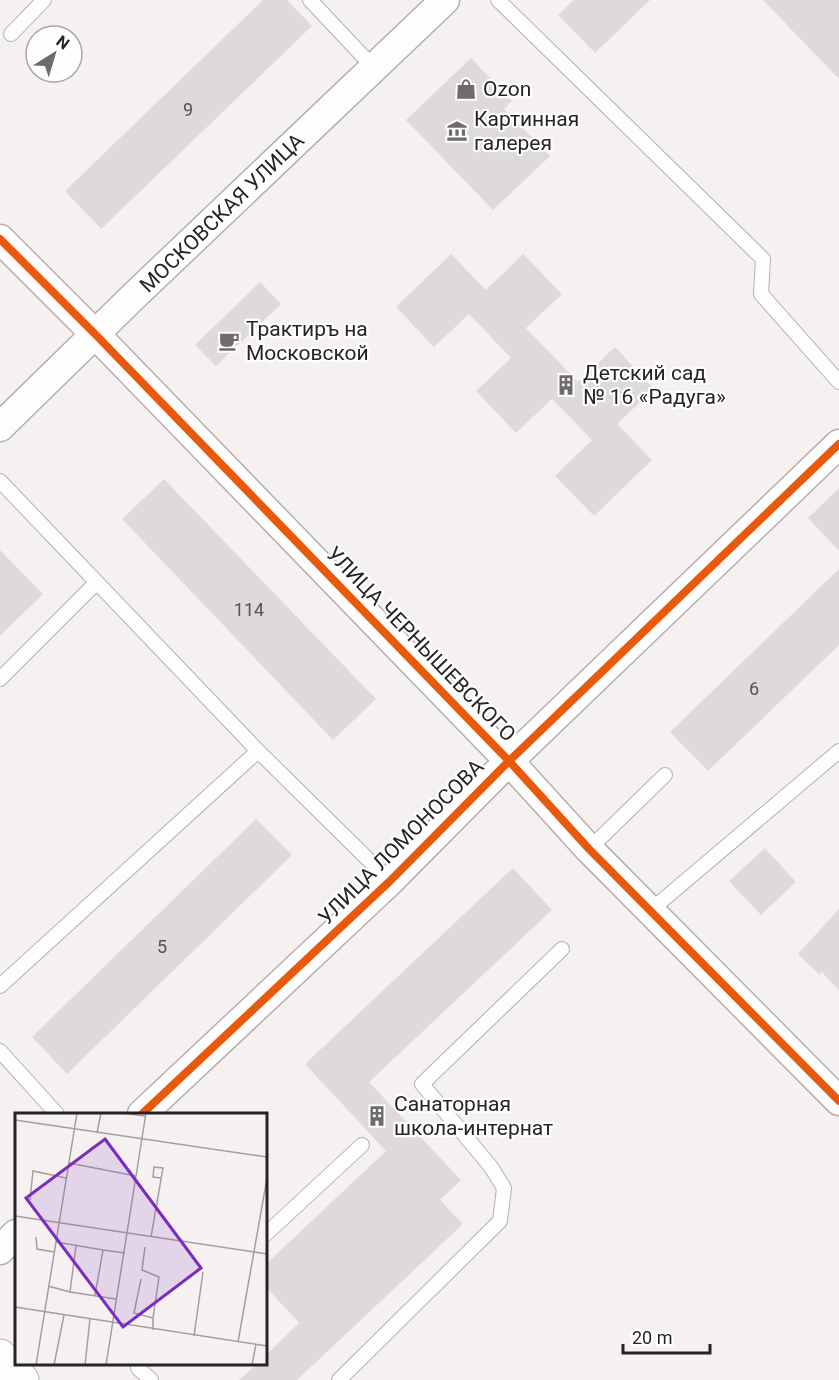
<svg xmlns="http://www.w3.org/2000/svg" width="839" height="1380" font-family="Roboto,sans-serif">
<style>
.building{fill:#dedada}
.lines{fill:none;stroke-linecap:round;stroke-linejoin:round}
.service-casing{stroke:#b3b0b0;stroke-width:16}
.minor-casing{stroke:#b3b0b0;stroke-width:31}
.tertiary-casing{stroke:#b3b0b0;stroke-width:35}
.service{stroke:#fefdfd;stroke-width:14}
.minor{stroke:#fefdfd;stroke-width:28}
.tertiary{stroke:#fefdfd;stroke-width:33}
.cycleway-casing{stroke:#fefefe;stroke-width:11}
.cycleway{stroke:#e8590c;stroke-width:8}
.labels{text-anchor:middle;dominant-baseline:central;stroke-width:4.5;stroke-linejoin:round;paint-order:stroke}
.number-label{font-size:18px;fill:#565252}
.poi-label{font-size:21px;fill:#272324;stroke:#fefefe;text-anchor:start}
.street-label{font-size:21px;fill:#272324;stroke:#fefefe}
.inset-road{fill:none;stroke:#a39f9f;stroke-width:1.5}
.view{fill:#7b2cbf;fill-opacity:0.15;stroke:#7b2cbf;stroke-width:3}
.inset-edge{fill:none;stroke:#272324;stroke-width:3}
</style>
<rect width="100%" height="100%" fill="#f6f1f1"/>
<path class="building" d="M 263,0 L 287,0 L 312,26 L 101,229 L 65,191 Z
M 574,0 L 650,0 L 595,53 L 558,15 Z
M 763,0 L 839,0 L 839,79 Z
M 471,58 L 512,101 L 504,109 L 550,156 L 493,210 L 406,120 Z
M 451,254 L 486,290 L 523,254 L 562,294 L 526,328 L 578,382 L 615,347 L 654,389 L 617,424 L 652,460 L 594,516 L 555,476 L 592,440 L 552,399 L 516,433 L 476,391 L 511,358 L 469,314 L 434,347 L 396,307 Z
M 260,282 L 281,304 L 216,366 L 195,345 Z
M 164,479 L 376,699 L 333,740 L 122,519 Z
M 839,488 L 839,551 L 808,518 Z
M 0,550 L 43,594 L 0,636 Z
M 839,569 L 839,645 L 708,771 L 670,732 Z
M 256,819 L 292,855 L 67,1074 L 32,1037 Z
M 765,848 L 796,882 L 761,915 L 729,881 Z
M 513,868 L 552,910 L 369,1082 L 461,1180 L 440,1200 L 463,1224 L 297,1380 L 239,1380 L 257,1364 L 266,1364 L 266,1355 L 299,1323 L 266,1287 L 266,1264 L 386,1151 L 305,1064 Z
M 839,909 L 839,991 L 822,972 L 820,975 L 798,954 Z"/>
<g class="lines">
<g class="service-casing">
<path id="service" d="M 310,0 L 374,68
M 498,0 L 763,259 L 761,294 L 839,382
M 11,34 L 44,0
M 0,481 L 258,751
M 0,679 L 96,583
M 589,849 L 665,775
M 651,910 L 839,751
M 0,986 L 258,751 L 390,881
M 0,1051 L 57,1114
M 266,1234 L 362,1145
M 139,1364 L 138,1368 L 151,1380
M 339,1380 L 500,1221 L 504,1188 L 491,1167 L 422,1084 L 562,949"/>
</g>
<g class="minor-casing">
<path id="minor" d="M 0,239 L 95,334 L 509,761 L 589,849 L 839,1101
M 0,427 L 135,295 L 445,0
M 142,1114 L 390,881 L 509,761 L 839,444
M 0,1250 L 16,1234"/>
</g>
<g class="tertiary-casing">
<path id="tertiary" d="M 0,1356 L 22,1380"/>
</g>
<use href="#service" class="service"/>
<use href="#minor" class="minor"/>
<use href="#tertiary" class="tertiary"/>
<g class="cycleway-casing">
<path id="cycleway" d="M 0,239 L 95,334 L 509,761 L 589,849 L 839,1101
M 142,1114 L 390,881 L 509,761 L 839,444"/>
</g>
<use href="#cycleway" class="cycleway"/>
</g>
<defs>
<g id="shop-bare" transform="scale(1.62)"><path d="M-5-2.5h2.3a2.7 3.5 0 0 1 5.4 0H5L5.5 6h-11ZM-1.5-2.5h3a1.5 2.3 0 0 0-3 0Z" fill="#6f6b6c" stroke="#fefefe" stroke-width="2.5" paint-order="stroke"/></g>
<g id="museum-bare" transform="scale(1.62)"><path d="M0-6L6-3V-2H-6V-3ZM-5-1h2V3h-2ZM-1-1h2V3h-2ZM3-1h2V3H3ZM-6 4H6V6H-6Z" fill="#6f6b6c" stroke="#fefefe" stroke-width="2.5" paint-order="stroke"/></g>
<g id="cafe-bare" transform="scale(1.62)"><path d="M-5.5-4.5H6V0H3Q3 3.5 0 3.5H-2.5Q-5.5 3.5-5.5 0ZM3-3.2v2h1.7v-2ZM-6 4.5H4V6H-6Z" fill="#6f6b6c" stroke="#fefefe" stroke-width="2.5" paint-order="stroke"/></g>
<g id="building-bare" transform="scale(1.62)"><path d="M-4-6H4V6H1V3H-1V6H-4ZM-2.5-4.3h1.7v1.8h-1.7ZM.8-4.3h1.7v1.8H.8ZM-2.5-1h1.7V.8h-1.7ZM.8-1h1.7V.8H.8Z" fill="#6f6b6c" stroke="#fefefe" stroke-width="2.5" paint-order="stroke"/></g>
</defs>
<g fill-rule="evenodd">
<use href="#shop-bare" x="466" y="89"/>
<use href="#museum-bare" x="457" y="131"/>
<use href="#cafe-bare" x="229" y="341"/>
<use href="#building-bare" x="566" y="385"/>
<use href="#building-bare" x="377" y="1116"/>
</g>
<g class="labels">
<g class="number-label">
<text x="188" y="109">9</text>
<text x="249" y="609">114</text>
<text x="754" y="688">6</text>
<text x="162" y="946">5</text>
</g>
<g class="poi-label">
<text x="483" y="89">Ozon</text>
<text x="474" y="119">Картинная<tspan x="474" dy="24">галерея</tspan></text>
<text x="246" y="329">Трактиръ на<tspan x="246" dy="24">Московской</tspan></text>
<text x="583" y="373">Детский сад<tspan x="583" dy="24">№ 16 «Радуга»</tspan></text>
<text x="394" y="1104">Санаторная<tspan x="394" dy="24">школа-интернат</tspan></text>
</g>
<g class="street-label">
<text transform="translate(222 213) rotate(-44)">МОСКОВСКАЯ УЛИЦА</text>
<text transform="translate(421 644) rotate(46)">УЛИЦА ЧЕРНЫШЕВСКОГО</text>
<text transform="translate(401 842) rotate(-45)">УЛИЦА ЛОМОНОСОВА</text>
</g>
</g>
<g transform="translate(15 1113)">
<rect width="252" height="252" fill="#f6f1f1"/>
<path class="inset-road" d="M 107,0 L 130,3M 0,7 L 252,44M 82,20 L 86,0M 54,50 L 121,63M 15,87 L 18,58 L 51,65M 0,103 L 252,141M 21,124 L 22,136 L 39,139M 136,124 L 148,55 L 139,54 L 138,64 L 146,65M 41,129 L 88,137M 130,134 L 127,157 L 144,164 L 138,205M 126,166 L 119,200 L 138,205 L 138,217M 33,173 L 55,179 L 61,133M 55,179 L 101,186M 80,182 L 88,137 L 110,140M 0,194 L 252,233M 179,223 L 188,159M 223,229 L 252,65M 21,252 L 62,0M 39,252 L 49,202M 70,252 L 75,206M 91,252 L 131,0M 237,252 L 241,231"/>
<path class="view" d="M 90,26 L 186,155 L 108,214 L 11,85 Z"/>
<rect width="252" height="252" class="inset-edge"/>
</g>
<g transform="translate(54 54) rotate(37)"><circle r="28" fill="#fefefe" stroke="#a8a6a7" stroke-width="1.5"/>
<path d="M0-4.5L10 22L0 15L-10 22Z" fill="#6f6b6c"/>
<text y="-9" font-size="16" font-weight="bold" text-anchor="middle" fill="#272324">N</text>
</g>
<path d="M623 1344v9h87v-9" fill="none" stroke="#272324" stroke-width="3"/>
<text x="632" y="1344" font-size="18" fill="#272324" stroke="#fefefe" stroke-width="4.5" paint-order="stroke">20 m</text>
</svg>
